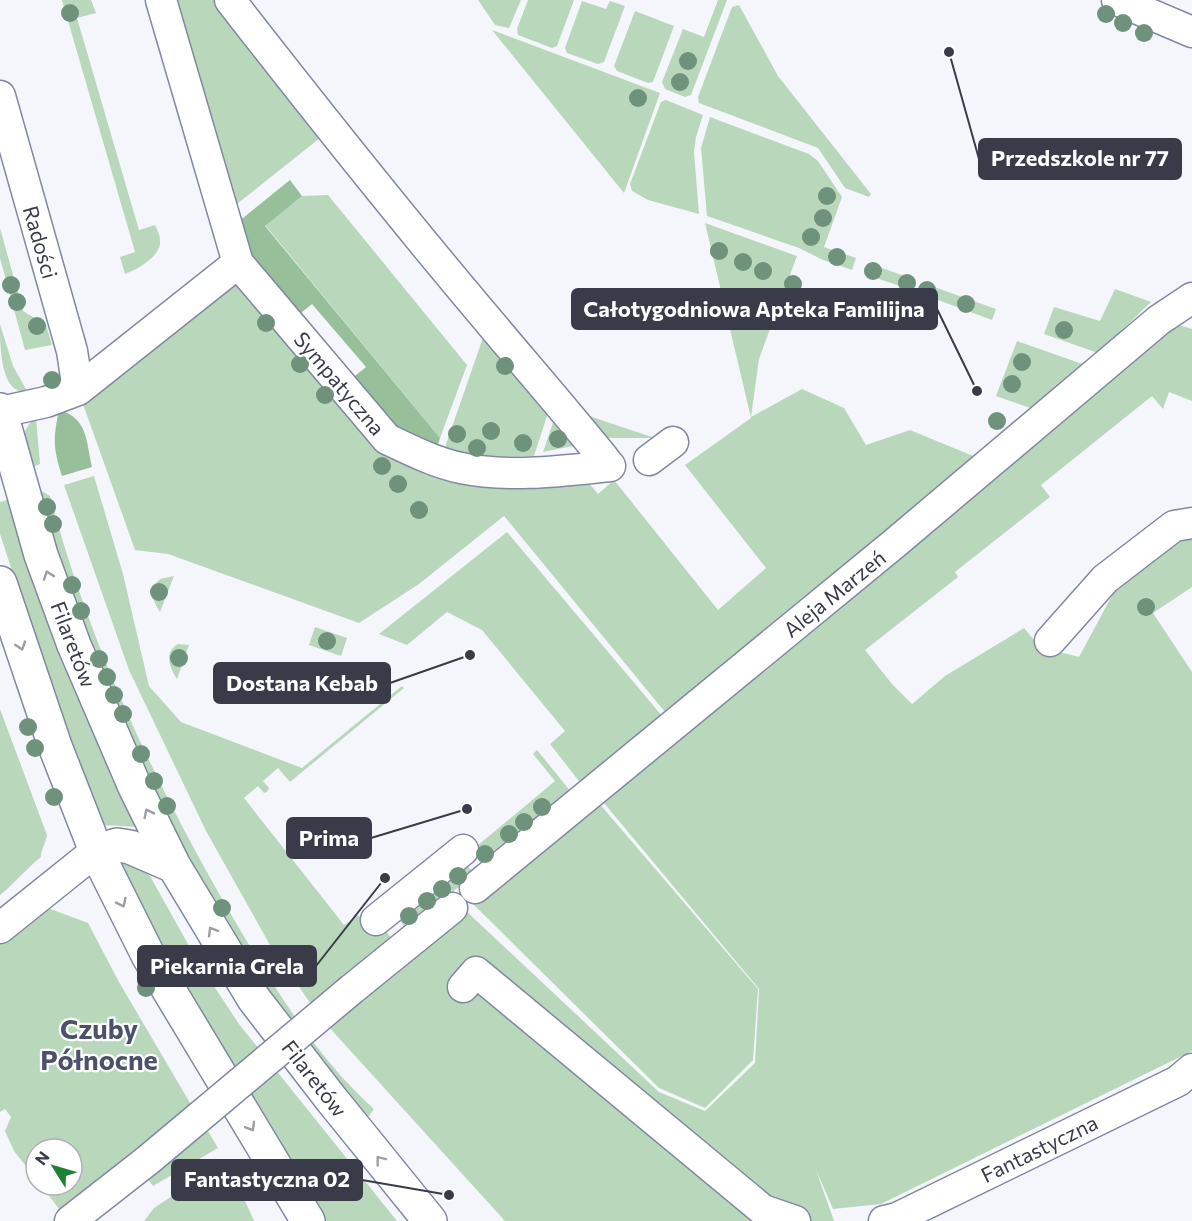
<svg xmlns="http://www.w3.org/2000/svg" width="1192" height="1221" font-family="Commissioner,sans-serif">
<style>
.green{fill:#b9d8bb}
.forest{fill:#97bf9a}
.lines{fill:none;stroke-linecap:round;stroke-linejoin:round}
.minor-casing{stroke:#8288a4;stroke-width:33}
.major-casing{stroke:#8288a4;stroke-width:36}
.minor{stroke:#fff;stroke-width:30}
.major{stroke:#fff;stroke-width:33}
.minor-bridge-casing{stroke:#8288a4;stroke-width:33;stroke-linecap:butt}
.minor-bridge{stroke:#fff;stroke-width:30}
.tree{fill:#6e927b}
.oneway{stroke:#9c9ea4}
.labels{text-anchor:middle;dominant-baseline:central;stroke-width:4.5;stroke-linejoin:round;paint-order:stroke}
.street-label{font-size:21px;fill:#393c48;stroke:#fff}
.district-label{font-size:27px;font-weight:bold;fill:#4c516a;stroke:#fff}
.leader{fill:none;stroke:#393c48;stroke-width:2}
.callout-dot{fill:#393c48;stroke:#fff;stroke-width:2}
.callout{fill:#393c48;stroke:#393c48;stroke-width:2}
.callout-label{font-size:22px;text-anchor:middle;font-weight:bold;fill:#fff}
</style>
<rect width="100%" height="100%" fill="#f4f6fc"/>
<path class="green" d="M 62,0 L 91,0 L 96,13 L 77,18 L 139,230 L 155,225 C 157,229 160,235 160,240 C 162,256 138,269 125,274 L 120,257 L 135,252 Z
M 175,0 L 216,0 L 325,134 L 237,204 L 234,204 Z
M 478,0 L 521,0 L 509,28 L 495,25 Z
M 528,0 L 574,0 L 557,46 L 552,48 L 518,35 L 517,29 Z
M 718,0 L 727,0 L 691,95 L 685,97 L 665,89 L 662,82 L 683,29 L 704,37 Z
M 582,1 L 606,9 L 610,1 L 625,6 L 604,62 L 598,64 L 567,53 L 565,48 Z
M 739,5 L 778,76 L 871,194 L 869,197 L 845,188 L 818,148 L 699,103 L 698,97 L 732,7 Z
M 635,11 L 674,26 L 653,82 L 648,83 L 617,71 L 614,66 Z
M 492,30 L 660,93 L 624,193 Z
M 666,100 L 703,115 L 696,137 L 694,152 L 699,214 L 648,200 L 632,191 L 630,184 L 661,102 Z
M 710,117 L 809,154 L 818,161 L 842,197 L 824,247 L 856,258 L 852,270 L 823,260 L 799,248 L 707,216 L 701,148 Z
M 328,195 L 467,365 L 440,438 L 265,225 L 302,196 Z
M 705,223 L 797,256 L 759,359 L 751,417 L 802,389 L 844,408 L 866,445 L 910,430 L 978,458 L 665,712 L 504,516 L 419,584 L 359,623 L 168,554 L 135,550 L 78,390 L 238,263 L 437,460 L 577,469 L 598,494 L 614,480 L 718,610 L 766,568 L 685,465 L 751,418 Z
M 0,228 L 23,311 L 46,325 L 52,345 L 25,350 L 0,258 Z
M 868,263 L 913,279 L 909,289 L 864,274 Z
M 923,283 L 996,309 L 992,320 L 919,293 Z
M 1115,289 L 1151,302 L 1098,353 L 1044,334 L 1054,307 L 1100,321 Z
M 0,324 L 13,366 L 27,391 C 0,396 0,343 0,324 Z
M 1176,324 L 1192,329 L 1192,401 L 1169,392 L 1163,409 L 1152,396 L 1041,485 L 1050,497 L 955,572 L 958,577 L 865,650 L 892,684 L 912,704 L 945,676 L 1024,628 L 1040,647 L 1079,657 L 1116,588 L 1192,523 L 1192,587 L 1153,613 L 1192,672 L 1192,1051 L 881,1204 L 833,1209 L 816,1170 L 834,1221 L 505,1221 L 327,1025 L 465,910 L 659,1092 L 705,1111 L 755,1063 L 759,989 L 594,791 Z
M 485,332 L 549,410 L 534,456 L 476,457 L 444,450 Z
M 1017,341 L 1088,366 L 1036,410 L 996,396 Z
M 586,415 L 655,438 L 600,438 Z
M 555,417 L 574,436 L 573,446 L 543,452 Z
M 36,418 L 40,464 L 30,468 L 23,435 L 29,424 Z
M 94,476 L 123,574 L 149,686 L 181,722 L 302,768 L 402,686 L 404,688 L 290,782 L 278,768 L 263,781 L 269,788 L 267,792 L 264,793 L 258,786 L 244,798 L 344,925 L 358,915 L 374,931 L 385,929 L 393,941 L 315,1010 L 270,945 L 206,831 L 129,670 L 64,485 Z
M 40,490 L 50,496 C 90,648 160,794 239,928 C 277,992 319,1060 374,1109 L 368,1117 L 356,1107 L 281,1010 L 225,925 L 184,850 L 145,772 L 106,686 L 60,564 L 37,491 Z
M 10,499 L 139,827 L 103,825 L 42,662 L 0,534 L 0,502 Z
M 507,532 L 663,717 L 582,785 L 550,744 L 565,731 L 482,630 L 447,612 L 407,645 L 379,634 Z
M 174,576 L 160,612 C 154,603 151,596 154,585 L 160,579 Z
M 315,627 L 347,638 L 341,656 L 309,645 Z
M 178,644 L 189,645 L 177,679 C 169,667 164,652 178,644 Z
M 0,709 L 47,835 C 46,842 41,850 41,857 C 26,869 15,883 0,895 Z
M 537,750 L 572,793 L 488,863 L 484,861 L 476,852 L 477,846 L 555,781 L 533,754 Z
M 592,795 L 758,989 L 753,1060 L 705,1108 L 659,1088 L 470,901 Z
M 124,857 L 150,876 L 198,962 L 239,1024 L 397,1221 L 325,1221 L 165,954 L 118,863 Z
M 464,862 L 471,870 L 471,877 L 409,927 L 404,926 L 397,917 Z
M 45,907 L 88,923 L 119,982 L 193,1108 L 59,1209 L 41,1185 L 72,1185 L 72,1149 L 36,1149 L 36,1179 L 14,1151 L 5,1131 L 11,1117 L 5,1109 L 0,1112 L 0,943 Z
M 205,1126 L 218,1148 L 153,1186 L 146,1177 Z
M 225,1161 L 232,1187 L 241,1192 L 254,1221 L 144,1221 L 154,1208 Z"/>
<path class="forest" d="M 290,180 L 302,196 L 265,226 L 440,438 L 437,448 L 399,432 L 350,380 L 366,367 L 312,304 L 297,316 L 256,271 L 238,222 Z
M 59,410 C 88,418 86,441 92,467 L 62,476 C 53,448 53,439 59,410 Z"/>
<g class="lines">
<g class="minor-casing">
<path id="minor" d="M 161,0 L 238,263 L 387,439 C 410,450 436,463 461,468 C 509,478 562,471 610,466
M 230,0 C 314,108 399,215 487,319 C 528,368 570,416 610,466
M 1117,0 L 1192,32
M 0,96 L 72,351 L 78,390
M 1,412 L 46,402 L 78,390 L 238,263
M 649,460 L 673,442
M 1050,641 L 1105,579 L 1174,526 L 1192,523
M 475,888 L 895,543 L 1159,320 L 1192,298
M 376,920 L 463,850
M 0,928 L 96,851
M 463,987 L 476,972 L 763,1210 L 795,1221
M 352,989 L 452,908
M 70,1221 L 148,1160
M 884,1221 L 897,1218 L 1178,1081 L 1192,1069"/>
</g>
<g class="major-casing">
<path id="major" d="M 0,410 L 41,555 L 74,645 L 135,787 L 174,866 L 254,999 L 332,1100 L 430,1221
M 0,583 L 55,746 L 96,851 L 149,957 L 308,1221
M 96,851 L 117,845 L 130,847 L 174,866"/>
</g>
<use href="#minor" class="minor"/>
<use href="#major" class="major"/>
<g class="minor-bridge-casing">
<path id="minor-bridge" d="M 148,1160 L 352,989"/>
</g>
<use href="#minor-bridge" class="minor-bridge"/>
</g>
<g class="tree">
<circle cx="70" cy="13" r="9"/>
<circle cx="1106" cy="14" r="9"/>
<circle cx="1123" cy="23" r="9"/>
<circle cx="1144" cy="33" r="9"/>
<circle cx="688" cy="61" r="9"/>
<circle cx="680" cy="82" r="9"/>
<circle cx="638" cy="98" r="9"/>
<circle cx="827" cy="196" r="9"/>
<circle cx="823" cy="218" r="9"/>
<circle cx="811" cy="237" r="9"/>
<circle cx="719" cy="251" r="9"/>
<circle cx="837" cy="257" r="9"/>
<circle cx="743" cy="262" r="9"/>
<circle cx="763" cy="271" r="9"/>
<circle cx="873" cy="271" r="9"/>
<circle cx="907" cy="283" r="9"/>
<circle cx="793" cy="284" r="9"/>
<circle cx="11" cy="285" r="9"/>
<circle cx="927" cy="290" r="9"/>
<circle cx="17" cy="302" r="9"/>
<circle cx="966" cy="304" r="9"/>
<circle cx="266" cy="323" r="9"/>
<circle cx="37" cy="326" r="9"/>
<circle cx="1064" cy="330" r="9"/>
<circle cx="1022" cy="362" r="9"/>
<circle cx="300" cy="364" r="9"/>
<circle cx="505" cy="366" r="9"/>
<circle cx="52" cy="380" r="9"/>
<circle cx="1012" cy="384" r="9"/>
<circle cx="325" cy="395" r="9"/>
<circle cx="997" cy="421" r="9"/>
<circle cx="491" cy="431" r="9"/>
<circle cx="457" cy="434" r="9"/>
<circle cx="558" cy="439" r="9"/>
<circle cx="523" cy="443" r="9"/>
<circle cx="477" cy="448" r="9"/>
<circle cx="382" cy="466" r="9"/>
<circle cx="398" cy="484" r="9"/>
<circle cx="47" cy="507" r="9"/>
<circle cx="419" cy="510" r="9"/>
<circle cx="53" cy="524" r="9"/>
<circle cx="72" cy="585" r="9"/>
<circle cx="159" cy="592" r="9"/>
<circle cx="1146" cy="607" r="9"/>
<circle cx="81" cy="611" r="9"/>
<circle cx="327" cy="641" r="9"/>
<circle cx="179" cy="658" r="9"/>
<circle cx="99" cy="659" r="9"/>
<circle cx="107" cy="677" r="9"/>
<circle cx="114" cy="695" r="9"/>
<circle cx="123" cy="714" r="9"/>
<circle cx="28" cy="727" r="9"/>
<circle cx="35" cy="748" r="9"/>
<circle cx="141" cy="754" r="9"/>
<circle cx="154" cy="781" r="9"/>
<circle cx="54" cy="797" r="9"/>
<circle cx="167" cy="806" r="9"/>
<circle cx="542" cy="807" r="9"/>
<circle cx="524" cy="822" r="9"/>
<circle cx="509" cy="834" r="9"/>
<circle cx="485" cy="854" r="9"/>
<circle cx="458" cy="876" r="9"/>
<circle cx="442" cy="889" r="9"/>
<circle cx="427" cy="901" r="9"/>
<circle cx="222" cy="908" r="9"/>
<circle cx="409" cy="916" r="9"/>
<circle cx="146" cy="988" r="9"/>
</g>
<defs><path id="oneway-chevron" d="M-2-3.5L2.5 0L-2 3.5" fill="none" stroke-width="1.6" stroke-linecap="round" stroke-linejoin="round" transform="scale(1.5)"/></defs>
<g class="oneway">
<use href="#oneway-chevron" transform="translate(48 575) rotate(-109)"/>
<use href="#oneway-chevron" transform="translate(21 646) rotate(72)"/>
<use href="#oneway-chevron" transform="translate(148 813) rotate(-116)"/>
<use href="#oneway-chevron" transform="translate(122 903) rotate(64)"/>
<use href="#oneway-chevron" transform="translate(212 931) rotate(-121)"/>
<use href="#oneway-chevron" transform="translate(251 1127) rotate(59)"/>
<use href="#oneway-chevron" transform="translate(380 1160) rotate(-128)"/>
</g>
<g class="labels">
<g class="street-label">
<text transform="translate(41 242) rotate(74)">Radości</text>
<text transform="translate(340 383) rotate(50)">Sympatyczna</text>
<text transform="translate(834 593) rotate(-39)">Aleja Marzeń</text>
<text transform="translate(74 644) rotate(69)">Filaretów</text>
<text transform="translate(315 1078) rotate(52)">Filaretów</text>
<text transform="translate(1039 1148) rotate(-26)">Fantastyczna</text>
</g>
<g class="district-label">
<text x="99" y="1028">Czuby<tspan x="99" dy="31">Północne</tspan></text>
</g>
</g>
<path class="leader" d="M949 52L979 159M977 391L937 309M470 655L390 683M467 809L371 838M385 878L316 966M449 1195L362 1180"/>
<g class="callout-dot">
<circle cx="949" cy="52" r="6"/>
<circle cx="977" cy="391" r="6"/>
<circle cx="470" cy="655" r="6"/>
<circle cx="467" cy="809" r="6"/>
<circle cx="385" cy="878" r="6"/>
<circle cx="449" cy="1195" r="6"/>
</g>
<g class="callout">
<rect x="979" y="139" width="202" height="40" rx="6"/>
<rect x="572" y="289" width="365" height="40" rx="6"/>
<rect x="214" y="663" width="176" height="40" rx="6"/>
<rect x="287" y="818" width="84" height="40" rx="6"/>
<rect x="138" y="946" width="178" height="40" rx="6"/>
<rect x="172" y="1160" width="190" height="40" rx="6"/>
</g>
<g class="callout-label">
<text x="1080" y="166">Przedszkole nr 77</text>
<text x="754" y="317">Całotygodniowa Apteka Familijna</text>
<text x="302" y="691">Dostana Kebab</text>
<text x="329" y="846">Prima</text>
<text x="227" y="974">Piekarnia Grela</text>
<text x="267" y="1187">Fantastyczna 02</text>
</g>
<g transform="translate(54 1167) rotate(307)"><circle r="28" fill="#ffffff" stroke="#b0b1b6" stroke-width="1.5"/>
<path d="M0-4.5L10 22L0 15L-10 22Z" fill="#1d8134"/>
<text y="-9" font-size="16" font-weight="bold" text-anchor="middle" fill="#393c48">N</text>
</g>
</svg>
